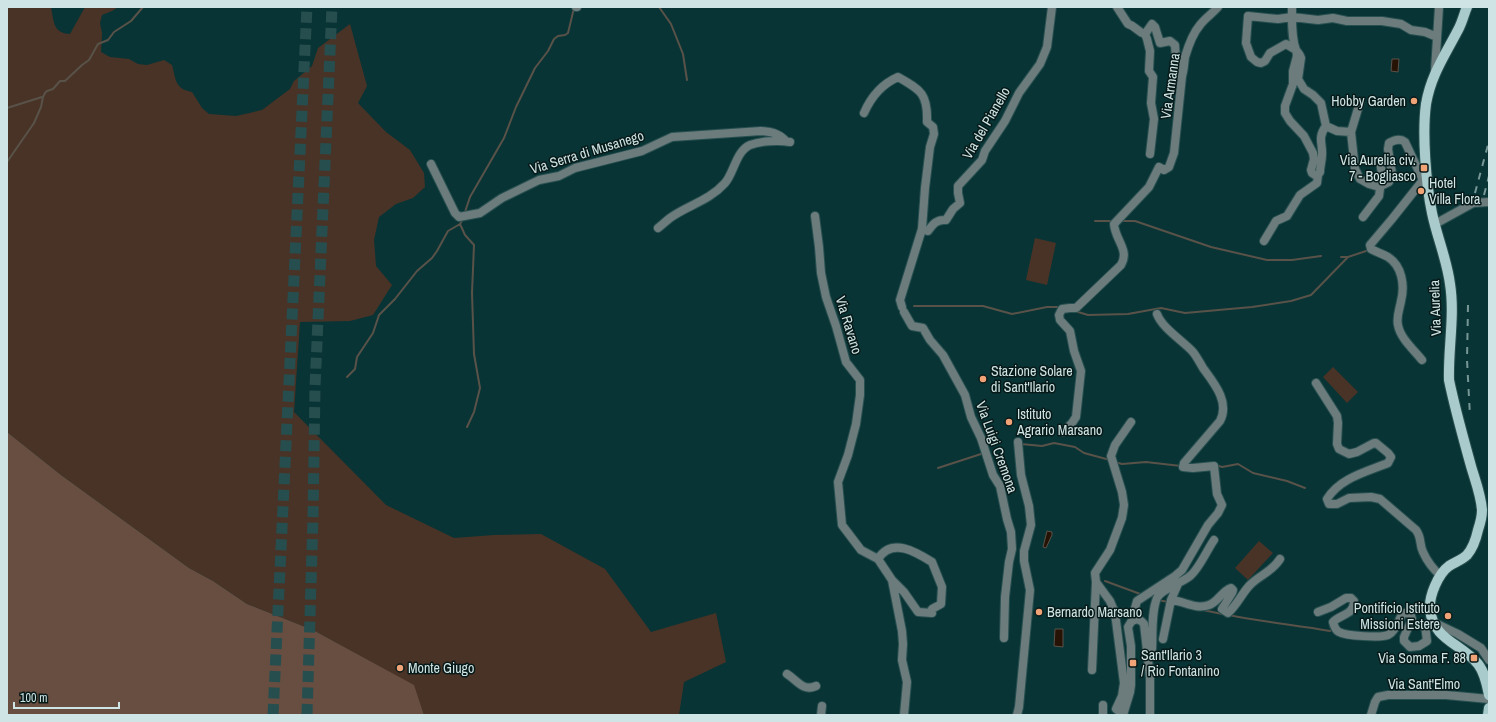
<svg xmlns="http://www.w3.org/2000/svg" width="1496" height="722" font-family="'Archivo Narrow',sans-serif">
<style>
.green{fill:#493326}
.forest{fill:#684e40}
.water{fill:#271306;stroke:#595249}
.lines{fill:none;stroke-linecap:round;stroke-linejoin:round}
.stream{stroke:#595249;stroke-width:2}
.highway-tunnel{stroke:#274e4f;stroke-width:11;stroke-dasharray:11 5.5;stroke-linecap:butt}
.minor-casing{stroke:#295051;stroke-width:10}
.major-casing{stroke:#295051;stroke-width:12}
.minor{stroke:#6c7c7c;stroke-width:8}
.major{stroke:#aacbcb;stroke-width:10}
.rail{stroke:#779696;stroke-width:2;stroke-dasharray:7 7;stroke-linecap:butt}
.poi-dot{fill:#efa376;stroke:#081919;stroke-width:1.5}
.labels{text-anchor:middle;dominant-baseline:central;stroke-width:3;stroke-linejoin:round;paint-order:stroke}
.street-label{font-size:14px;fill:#cfe4e4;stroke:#081919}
.poi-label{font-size:14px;fill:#cfe4e4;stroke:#081919;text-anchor:start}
</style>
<rect width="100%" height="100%" fill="#093435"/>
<path class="green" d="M 7,7 L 51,7 C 54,22 53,33 70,34 L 85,7 L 118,7 L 112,11 L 102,15 L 100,23 L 102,33 L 101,52 L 110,57 L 129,59 L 138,64 L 147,65 L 164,60 L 172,65 C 176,80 175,89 192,92 L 202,108 L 209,114 L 236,116 L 262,110 L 290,89 L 294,81 L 312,66 L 318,48 L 350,24 L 367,86 L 358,103 L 386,132 L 410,150 L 424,173 L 425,187 L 413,198 L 396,204 L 379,217 L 374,240 L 376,266 L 392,285 L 373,315 L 350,321 L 300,322 L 294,412 L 386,505 L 454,538 L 494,535 L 541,534 L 605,569 L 651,632 L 716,613 L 726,662 L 684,682 L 679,715 L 424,715 L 413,685 L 313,630 L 247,604 L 213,581 L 189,568 L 61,475 L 7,432 Z
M 1035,238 L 1056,243 L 1047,285 L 1026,280 Z
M 1333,367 L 1358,392 L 1347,403 L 1323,377 Z
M 1259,541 L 1273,553 L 1248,580 L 1235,568 Z"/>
<path class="forest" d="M 7,432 L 61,475 L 189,568 L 213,581 L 247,604 L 313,630 L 414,685 L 424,715 L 7,715 Z"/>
<path class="water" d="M 1392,59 L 1399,59 L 1398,72 L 1391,71 Z
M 1047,531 L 1052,532 L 1052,535 L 1046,548 L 1043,547 Z
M 1055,629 L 1063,629 L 1063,647 L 1054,646 Z"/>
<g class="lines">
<path class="stream" d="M 659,7 L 671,24 L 683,54 L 687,80
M 7,108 L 42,97
M 7,162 L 34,123 L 41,107 L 43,97 L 45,93 L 47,91 L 53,89 L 60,81 L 65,81 L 82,65 L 89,60 L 98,44 L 108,40 L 114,32 L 131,21 L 143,7
M 464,215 L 470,197 L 504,138 L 516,107 L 535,68 L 548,51 L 554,39 L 558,36 L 565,35 L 568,33 L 574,8
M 1095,221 L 1114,221
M 1120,221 L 1135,221 L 1211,247 L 1267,260 L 1292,260 L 1321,256
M 460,224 L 465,235 L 474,245 L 472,293 L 474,354 L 480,388 L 474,412 L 467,427
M 1341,257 L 1348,257
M 914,306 L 983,306 L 1012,314 L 1047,307 L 1061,307
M 1075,311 L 1088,315 L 1128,314 L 1161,308 L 1185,313 L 1252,307 L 1291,301 L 1311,295 L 1348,257 L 1366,251
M 347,377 L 355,369 L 357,357 L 373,333 L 379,315 L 395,299 L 417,271 L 432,258 L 437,251 L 448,231 L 460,224 L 463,219
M 1021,444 L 1042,446 L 1054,443 L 1075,447 L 1084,453 L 1110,460
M 1115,462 L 1122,464 L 1146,462 L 1181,466
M 1216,465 L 1222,467 L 1238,464 L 1253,473 L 1287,481 L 1305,488
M 938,468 L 981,454
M 1105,581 L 1143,595
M 1158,600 L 1168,602
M 1203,610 L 1222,614
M 1229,615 C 1262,622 1296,625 1330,631"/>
<path class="highway-tunnel" d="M 273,715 L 307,7
M 307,715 L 313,518 L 315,387 L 332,7"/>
<g class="minor-casing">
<path id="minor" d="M 576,7 L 577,7
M 1117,7 L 1128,24 C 1136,26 1137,32 1145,34 L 1147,39 L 1150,51 L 1149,71 L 1153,77 L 1151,103 L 1154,119 L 1150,154
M 1292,7 C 1292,20 1291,37 1296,50 C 1298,53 1300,54 1301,58 L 1298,79 L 1304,89 L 1313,95 L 1321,103 L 1326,126 C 1317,138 1323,144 1322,155 C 1322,161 1320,166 1320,172 L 1318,175 L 1315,175 L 1312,173 L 1311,170 L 1314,159 L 1313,153 L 1304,136 L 1290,121 L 1285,113 L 1285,106 L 1293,84 L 1293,71 L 1297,56 L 1296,50 L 1286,44 L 1270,53 L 1265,61 L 1261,63 L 1257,62 L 1251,57 L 1246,43 L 1248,16 L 1278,19 L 1292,17 L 1318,20 L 1333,18 L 1347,21 L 1382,21 L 1401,24 L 1411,30 L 1425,32 L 1437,37
M 1145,34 L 1152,24 L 1155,27 L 1160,43 L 1170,41 L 1175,45 L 1176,60 L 1182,76
M 1435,70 L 1439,7
M 864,113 C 871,97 882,84 898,77 C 921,90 928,94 927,122 L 933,127 L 934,134 L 930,147 L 925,188 L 922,229 L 900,300 L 902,307
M 1326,126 L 1337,131 L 1351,132 L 1355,169 L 1360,179 L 1369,184 L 1379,187 L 1389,182 L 1392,173 L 1388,149 L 1389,143 C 1394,140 1400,138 1405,142 L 1423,180 L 1428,182
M 1351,132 L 1360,102
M 431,164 L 455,213 L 459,217 L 480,213 L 502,198 L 539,180 L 559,176 L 575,168 L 642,151 L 672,137 L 761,131 C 772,132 778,133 786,141
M 815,216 L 819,247 L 821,273 L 826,297 L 836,326 L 846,362 L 860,380 L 860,395 L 856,424 L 848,455 L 838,482 L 842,525 L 861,550 L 878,559 L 892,580 L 902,631 L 903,644 L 902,660 L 907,682 L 904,715
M 1363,217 L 1379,196 L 1382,174 L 1380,162
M 1435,224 L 1473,203 L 1489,202
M 658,228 C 662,225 666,221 670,218 C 688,205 709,201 725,183 C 734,173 736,151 750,145 C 761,141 778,140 790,142
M 922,229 L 928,231 C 933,224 937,219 946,220 L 953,209 L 960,203 L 958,193 L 958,186 L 982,160 L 985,151 L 1005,121 L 1019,93 L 1040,64 L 1047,47 L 1052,7
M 1264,241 L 1276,221 L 1287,216 L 1300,195 L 1317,183 L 1318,175
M 904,312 L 912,326 L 923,328 L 930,340 L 943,355 L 965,395 L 971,417 L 981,438 L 993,475 L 1000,486 L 1007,519 L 1011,532 L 1012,549 L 1009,562 L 1005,597 L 1004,638
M 1422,360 C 1414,350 1400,338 1398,325 C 1396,317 1400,308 1401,301 C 1405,285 1402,266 1388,257 C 1383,254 1376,252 1371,249 L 1370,245 L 1392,219 L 1423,180
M 1316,383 L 1337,416 L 1338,423 L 1337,444 L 1339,449 L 1349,454 L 1357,452 L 1374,443 L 1376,443 L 1388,453 L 1391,457 L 1388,463 C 1366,472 1340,478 1327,499 L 1329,504 L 1337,504 L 1349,498 L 1371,497 L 1380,499 L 1416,530 C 1422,538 1419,544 1423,552 C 1427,561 1434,570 1441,576
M 1063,432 L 1072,423 L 1076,417 L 1081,371 L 1074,351 L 1070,331 L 1060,320 L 1059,315 L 1062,309 L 1070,308 L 1076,308 L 1121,265 C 1130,250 1115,240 1114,224 L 1149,187 L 1159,167 L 1164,170 L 1169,167 L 1174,153 L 1182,76 C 1184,70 1184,64 1185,57 C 1188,47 1193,33 1200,25 C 1205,18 1212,14 1218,7
M 878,559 C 892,537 916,552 932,562 L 942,587 L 941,604 L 932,609 L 932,613 L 918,612 L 904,592 L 892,580
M 1171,600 C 1184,601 1196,610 1209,605 C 1218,602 1222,591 1231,588 L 1233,590 L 1232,593 L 1222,609 L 1228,613 C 1237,605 1241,595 1249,586 C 1259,575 1271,573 1280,559
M 1318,612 L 1331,607 L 1346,598 L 1351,598 L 1354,601 C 1354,615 1341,614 1333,622 C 1334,626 1335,630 1339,632 C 1346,636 1381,638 1388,635 C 1395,632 1398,621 1402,615 L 1404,613 L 1408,613 L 1411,616 L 1412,619 L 1404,637 L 1404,641 L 1410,647 L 1419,646 L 1427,641 L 1425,625 L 1433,622 L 1458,634 L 1481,648 L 1489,660
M 1137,619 L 1135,608 L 1137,601 L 1175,576 L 1182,570 L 1208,525 L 1218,513 L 1222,505 L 1217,494 L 1214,466 L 1193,468 L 1183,467 L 1184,463 L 1220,421 C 1230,402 1214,383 1203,368 C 1200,363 1197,357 1193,352 C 1183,341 1162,328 1157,314
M 1163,639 L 1171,600 L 1178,584
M 1147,654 L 1151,653 L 1152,650 C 1153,635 1151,612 1157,598 C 1161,589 1182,583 1190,576 C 1199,569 1207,550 1214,540
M 1092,670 L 1096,582
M 787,674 C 797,680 803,692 816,686
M 1103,705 L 1103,715
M 1123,714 L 1116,709 L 1122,696 L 1124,683 L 1115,613 L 1110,601 L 1096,582 L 1095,573 L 1110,550 L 1122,518 L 1124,505 L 1122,492 L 1111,456 L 1115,445 L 1131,422
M 821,715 L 822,706
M 1017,715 L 1019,707 L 1030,590 L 1024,561 L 1024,551 L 1031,525 L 1029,506 L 1021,475 L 1018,442
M 1123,715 L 1130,692 L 1131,685 L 1131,646 L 1128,627 L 1131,622 C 1136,618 1140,619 1144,624 L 1150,678 L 1150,715
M 1371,715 L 1375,702 L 1378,697 L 1388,695 L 1446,695 L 1489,699"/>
</g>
<g class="major-casing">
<path id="major" d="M 1467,7 C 1464,14 1462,23 1458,30 C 1445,55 1431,75 1426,104 C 1422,134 1426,184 1432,213 C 1437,237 1447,260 1450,284 C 1455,315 1448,349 1449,380 C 1455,409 1463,437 1471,466 C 1475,480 1481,495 1482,510 C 1482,516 1480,524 1478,530 C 1476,539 1473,548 1467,555 C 1462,560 1455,562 1449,566 C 1438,574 1429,596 1430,609 C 1433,640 1461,643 1478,664 C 1485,673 1487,685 1489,695
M 1488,715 L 1489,708"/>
</g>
<use href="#minor" class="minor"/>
<use href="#major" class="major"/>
<path class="rail" d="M 1475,193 L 1489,141
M 1484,195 L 1489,176
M 1468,305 L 1467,360 L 1470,416"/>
</g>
<g class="poi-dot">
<circle cx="1414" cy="101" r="4"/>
<rect x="1420" y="164" width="8" height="8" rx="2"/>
<circle cx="1421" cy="191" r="4"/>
<circle cx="983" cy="379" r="4"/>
<circle cx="1009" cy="422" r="4"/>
<circle cx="1039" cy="612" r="4"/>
<circle cx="1448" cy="616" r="4"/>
<rect x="1470" y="654" width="8" height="8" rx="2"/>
<rect x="1129" y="659" width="8" height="8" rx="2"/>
<circle cx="400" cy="668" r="4"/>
</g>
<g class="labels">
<g class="street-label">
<text transform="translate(1170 86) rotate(-82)">Via Armanna</text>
<text transform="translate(986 123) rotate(-60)">Via del Pianello</text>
<text transform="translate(587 152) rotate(-17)">Via Serra di Musanego</text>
<text transform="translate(1435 308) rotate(-92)">Via Aurelia</text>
<text transform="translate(849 325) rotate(73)">Via Ravano</text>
<text transform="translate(997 447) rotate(70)">Via Luigi Cremona</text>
<text x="1424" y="684">Via Sant'Elmo</text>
</g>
<g class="poi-label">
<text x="1406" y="101" text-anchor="end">Hobby Garden</text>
<text x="1416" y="160" text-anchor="end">Via Aurelia civ.<tspan x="1416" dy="16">7 - Bogliasco</tspan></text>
<text x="1429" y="183">Hotel<tspan x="1429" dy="16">Villa Flora</tspan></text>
<text x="991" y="371">Stazione Solare<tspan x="991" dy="16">di Sant'Ilario</tspan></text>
<text x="1017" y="414">Istituto<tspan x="1017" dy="16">Agrario Marsano</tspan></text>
<text x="1440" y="608" text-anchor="end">Pontificio Istituto<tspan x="1440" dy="16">Missioni Estere</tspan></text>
<text x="1047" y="612">Bernardo Marsano</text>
<text x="1141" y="655">Sant'Ilario 3<tspan x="1141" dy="16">/ Rio Fontanino</tspan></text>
<text x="1466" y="658" text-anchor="end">Via Somma F. 88</text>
<text x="408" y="668">Monte Giugo</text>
</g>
</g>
<rect width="1496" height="722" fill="none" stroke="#cfe4e4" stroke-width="16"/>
<path d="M14 702v6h105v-6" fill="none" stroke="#cfe4e4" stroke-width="2"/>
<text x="20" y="702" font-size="12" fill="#cfe4e4" stroke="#081919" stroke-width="3" paint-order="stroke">100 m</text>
</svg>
